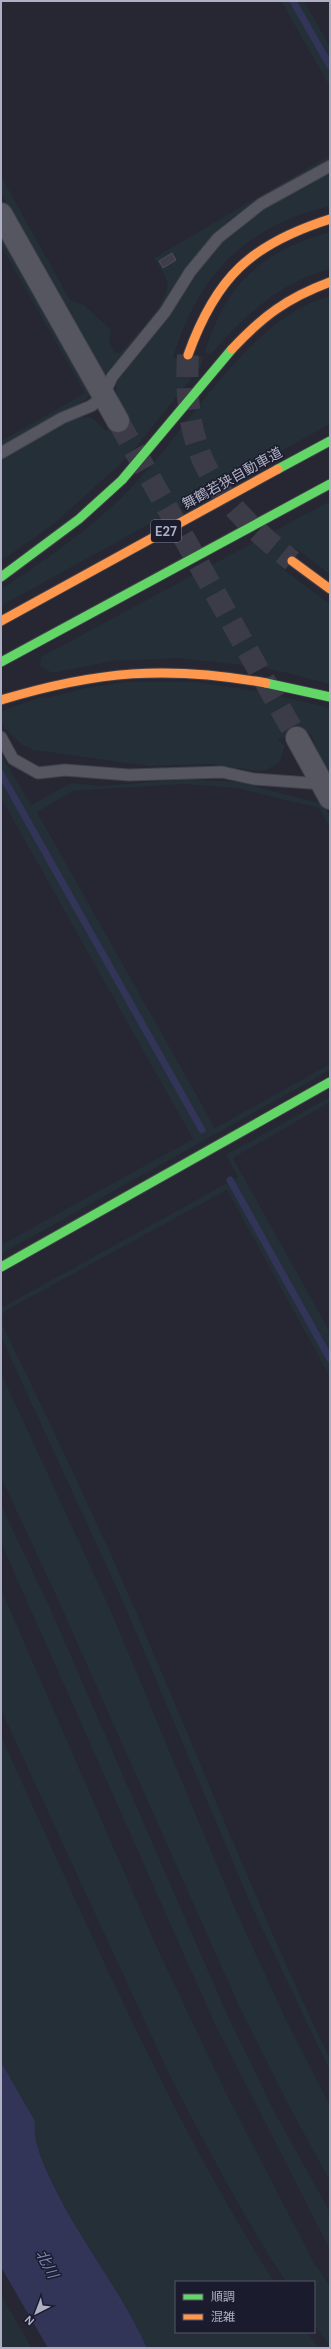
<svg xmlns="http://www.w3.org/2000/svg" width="331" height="2349" font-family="'DM Sans','Noto Sans JP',sans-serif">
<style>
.green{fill:#242f38}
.water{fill:#323558}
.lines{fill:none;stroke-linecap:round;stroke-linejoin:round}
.stream{stroke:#323558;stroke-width:7}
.building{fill:#3d3e48;stroke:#4e4e5a}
.street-tunnel{stroke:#3b3c48;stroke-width:22;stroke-dasharray:22 11;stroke-linecap:butt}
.highway-tunnel{stroke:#3b3c48;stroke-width:22;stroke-dasharray:22 11;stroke-linecap:butt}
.lane-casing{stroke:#404149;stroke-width:13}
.street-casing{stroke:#404149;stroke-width:24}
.fast-casing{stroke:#404149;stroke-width:11}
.slow-casing{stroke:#404149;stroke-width:11}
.lane{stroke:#565661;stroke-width:11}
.street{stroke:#565661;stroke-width:22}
.fast{stroke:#63d668;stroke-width:9}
.slow{stroke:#ff974d;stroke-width:9}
.labels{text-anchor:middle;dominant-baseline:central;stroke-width:3;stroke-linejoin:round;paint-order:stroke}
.shield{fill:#1a1b2c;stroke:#828396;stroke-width:1}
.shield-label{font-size:13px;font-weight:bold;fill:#afb0c4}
.street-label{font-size:14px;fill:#afb0c4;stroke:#1a1b2c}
.water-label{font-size:15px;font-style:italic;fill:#8084b1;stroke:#1a1b2c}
</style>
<rect width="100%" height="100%" fill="#262732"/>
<path class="green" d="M 281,1 L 304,1 L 330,47 L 330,87 Z
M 330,155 L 330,158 L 259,200 L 229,220 L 215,234 L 186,269 L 162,310 L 108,373 L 103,374 L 1,193 L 1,176 L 70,300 L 83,304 L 111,330 L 109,342 L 115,353 L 121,352 C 132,338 171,301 167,283 C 166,275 158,265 154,258 Z
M 330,174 L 330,206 C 244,227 198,275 173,358 L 202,356 L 202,365 L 129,456 L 55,523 L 1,561 L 1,461 C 19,450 70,412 89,417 C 95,419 101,427 106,431 L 125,416 C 119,402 112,389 119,374 L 222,240 L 249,218 L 314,179 Z
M 330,232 L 330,269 C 280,282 243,317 210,355 L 205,352 C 226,283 261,252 330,232 Z
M 1,234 L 90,393 L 87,399 L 1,447 L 1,441 L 85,393 L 1,246 Z
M 330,296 L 330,424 L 1,606 L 1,589 C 46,560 90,529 128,491 C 187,432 247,318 330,296 Z
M 330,501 L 330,574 L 295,548 L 280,567 L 330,604 L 330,684 L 267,668 L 177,658 L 113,661 L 52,673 L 40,666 L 41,657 Z
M 125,682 L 196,682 L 258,691 L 330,708 L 330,777 L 321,762 L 311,734 L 277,739 L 285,746 L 280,761 L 267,770 L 257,771 L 212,764 L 149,766 L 34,750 L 22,745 L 4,728 L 1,722 L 1,711 L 44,696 L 46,698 L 87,688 Z
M 1,754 L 31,805 L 71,783 L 102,786 L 184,779 L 239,782 L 323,804 L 330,816 L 330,828 L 319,808 L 237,788 L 184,784 L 73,791 L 37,812 L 215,1128 L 330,1064 L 330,1070 L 1,1254 L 1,1245 L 193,1139 L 1,798 Z
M 330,1097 L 330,1102 L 233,1158 L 330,1332 L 330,1377 L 227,1190 L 5,1311 L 1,1317 L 2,1324 C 53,1429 103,1533 148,1640 C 208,1780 264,1922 330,2059 L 330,2071 L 251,1905 L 124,1604 L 1,1337 L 1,1308 L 238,1177 L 226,1155 Z
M 1,1373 L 110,1609 L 236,1911 L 286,2020 L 330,2106 L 330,2181 L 288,2104 L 239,2006 L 59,1602 L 1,1477 Z
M 1,1505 L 50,1608 L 226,2012 L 274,2111 L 330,2212 L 330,2250 L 213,2020 L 1,1543 Z
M 1,1589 L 158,1950 L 227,2095 L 314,2263 L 330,2286 L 330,2346 L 314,2324 L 314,2282 L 286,2282 C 243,2216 206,2146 170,2076 L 1,1710 Z
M 1,1736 C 86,1922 165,2109 274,2282 L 176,2282 L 176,2332 L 307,2332 L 319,2348 L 147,2348 C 121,2289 77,2238 51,2179 C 42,2160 33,2142 35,2121 L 1,2062 Z
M 1,2295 L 32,2348 L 1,2348 Z"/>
<path class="water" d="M 1,2062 L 35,2121 C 33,2141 41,2158 49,2176 C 76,2236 120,2288 147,2348 L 48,2348 L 1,2267 Z"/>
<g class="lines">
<path class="stream" d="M 293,1 L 330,66
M 1,774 L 202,1130
M 230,1180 L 330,1359"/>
</g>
<path class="building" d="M 172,253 L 176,260 L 163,268 L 159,261 Z"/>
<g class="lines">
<path class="street-tunnel" d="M 118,421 L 297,738"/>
<path class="highway-tunnel" d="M 188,355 C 182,456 216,500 292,561"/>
<g class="lane-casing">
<path id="lane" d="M 1,453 L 62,418 L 91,406 L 103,397 L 112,377 L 165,312 L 190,272 L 218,238 L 261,204 L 330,166
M 1,737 L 13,759 L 38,773 L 65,770 L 129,775 L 222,772 L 254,779 L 323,784"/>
</g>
<g class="street-casing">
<path id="street" d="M 1,214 L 118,421
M 297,738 L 330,798"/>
</g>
<g class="fast-casing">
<path id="fast" d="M 278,469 L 330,441
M 1,577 L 79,519 L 122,480 L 232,349
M 1,662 L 330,484
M 266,683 L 330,697
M 1,1267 L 330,1082"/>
</g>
<g class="slow-casing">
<path id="slow" d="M 232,349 C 263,316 287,298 330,282
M 188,355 C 216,277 251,244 330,219
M 292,561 L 330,589
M 1,621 L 278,469
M 1,700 C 97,671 167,665 266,683"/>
</g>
<use href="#lane" class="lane"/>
<use href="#street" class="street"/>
<use href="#fast" class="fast"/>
<use href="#slow" class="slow"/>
</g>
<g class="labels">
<rect class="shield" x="151" y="520" width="30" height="22" rx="3"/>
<g class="shield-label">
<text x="166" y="531">E27</text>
</g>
<g class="street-label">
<text transform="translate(232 478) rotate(-29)">舞鶴若狭自動車道</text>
</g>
<g class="water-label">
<text transform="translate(47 2264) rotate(62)">北川</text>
</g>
</g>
<rect width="331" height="2349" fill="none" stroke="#afb0c4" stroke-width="4"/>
<rect x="175" y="2281" width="140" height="52" fill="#1a1b2c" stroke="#565769"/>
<rect x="183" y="2294" width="20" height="6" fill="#63d668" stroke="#565769"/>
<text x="211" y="2301" font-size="12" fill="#afb0c4">順調</text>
<rect x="183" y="2314" width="20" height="6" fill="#ff974d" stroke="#565769"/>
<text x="211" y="2321" font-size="12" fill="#afb0c4">混雑</text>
<g transform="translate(36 2313) rotate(222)" stroke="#1a1b2c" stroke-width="3" paint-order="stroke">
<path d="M0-3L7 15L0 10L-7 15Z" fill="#afb0c4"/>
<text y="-6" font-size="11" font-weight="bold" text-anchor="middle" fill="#afb0c4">N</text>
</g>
</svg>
